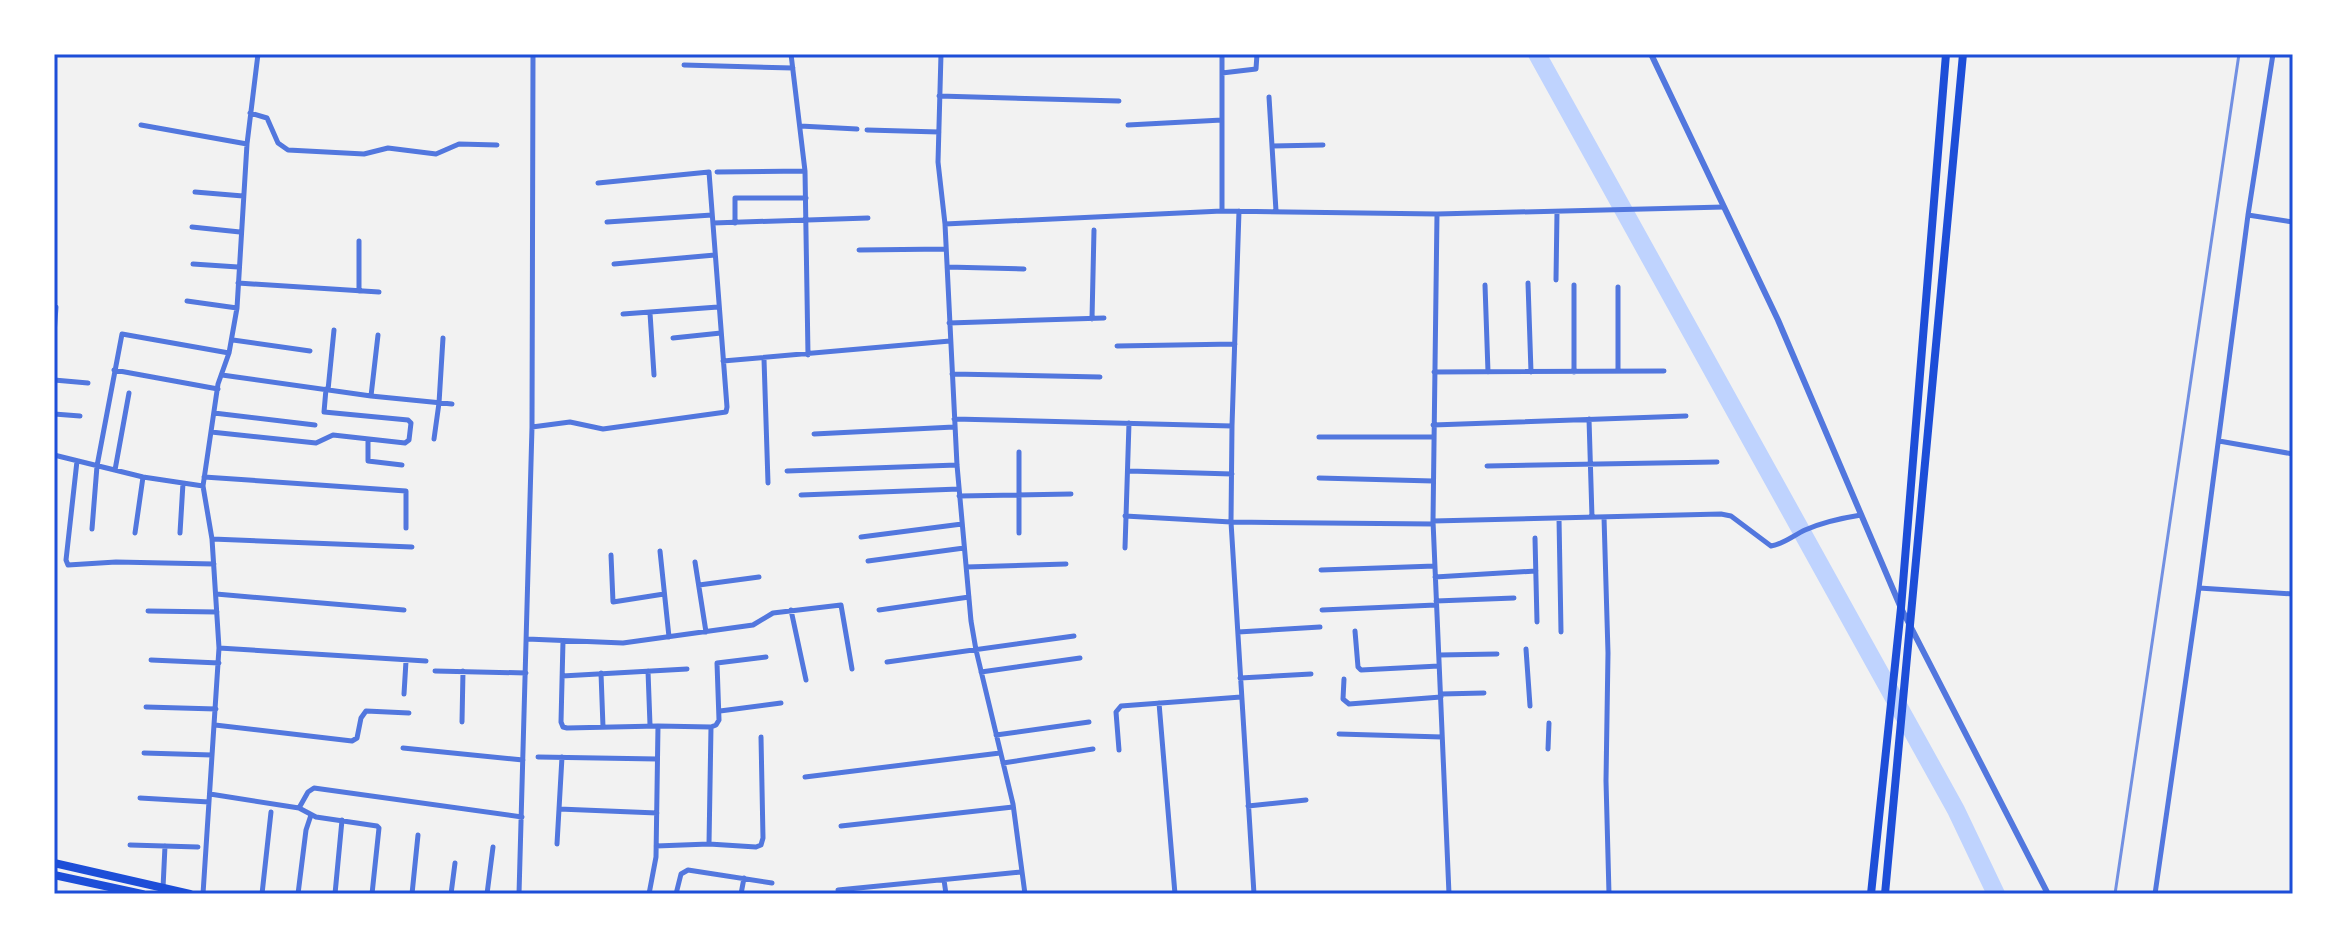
<svg xmlns="http://www.w3.org/2000/svg" width="2347" height="948" font-family="'Public Sans',sans-serif">
<style>
.lines{fill:none;stroke-linecap:round;stroke-linejoin:round}
.river{stroke:#bfd3fe;stroke-width:18}
.minor{stroke:#5277de;stroke-width:5}
.tertiary{stroke:#5277de;stroke-width:6}
.primary{stroke:#1d4ed8;stroke-width:8}
.trunk{stroke:#1d4ed8;stroke-width:8}
.rail{stroke:#7290e2;stroke-width:3}
.neatline{fill:none;stroke:#1d4ed8;stroke-width:3}
</style>
<rect width="100%" height="100%" fill="#f2f2f2"/>
<g class="lines">
<path class="river" d="M 1537,54 L 1956,810 L 1996,894"/>
<path class="minor" d="M 791,54 L 805,171 L 808,355
M 941,54 L 938,162 L 945,224 L 957,465 L 971,621 L 976,650 L 1013,804 L 1025,894
M 1222,54 L 1222,211
M 684,65 L 793,68
M 1222,73 L 1256,69 L 1257,54
M 939,96 L 1119,101
M 1269,97 L 1276,211
M 250,113 L 267,118 L 278,143 L 288,150 L 364,154 L 388,148 L 436,154 L 459,144 L 497,145
M 141,125 L 247,144
M 1128,125 L 1222,120
M 800,126 L 857,129
M 867,130 L 939,132
M 1272,146 L 1323,145
M 717,172 L 805,171
M 195,192 L 243,196
M 1239,211 L 1232,426 L 1231,522 L 1254,894
M 1437,214 L 1433,521 L 1449,894
M 2248,215 L 2293,222
M 607,222 L 712,215
M 713,223 L 868,218
M 735,223 L 735,198 L 806,198
M 945,224 L 1222,211 L 1437,214 L 1724,207
M 192,227 L 240,232
M 859,250 L 946,249
M 193,264 L 238,267
M 614,264 L 715,255
M 947,267 L 1024,269
M 1556,280 L 1557,212
M 238,283 L 379,292
M 1528,283 L 1531,372
M 1485,285 L 1488,372
M 1574,285 L 1574,372
M 1618,287 L 1618,371
M 359,291 L 359,241
M 187,301 L 237,308
M 650,313 L 654,375
M 623,314 L 718,307
M 1092,319 L 1094,230
M 949,323 L 1104,318
M 54,334 L 56,307
M 673,338 L 721,333
M 233,340 L 310,351
M 1117,346 L 1235,344
M 764,359 L 768,483
M 723,361 L 950,341
M 114,370 L 218,389
M 1434,372 L 1664,371
M 952,374 L 1100,377
M 222,375 L 371,396 L 452,404
M 54,380 L 88,383
M 328,390 L 334,330
M 371,396 L 378,335
M 214,413 L 315,425
M 54,414 L 80,416
M 954,419 L 1232,426
M 1589,419 L 1592,517
M 1433,425 L 1686,416
M 532,427 L 570,422 L 603,429 L 726,412 L 727,407 L 709,172 L 598,183
M 211,432 L 316,443 L 333,435 L 405,443 L 409,440 L 411,423 L 408,420 L 324,412 L 326,389
M 814,434 L 954,427
M 1319,437 L 1433,437
M 434,439 L 439,403 L 443,338
M 368,440 L 368,461 L 402,465
M 2219,441 L 2293,454
M 1019,452 L 1019,533
M 54,455 L 143,477 L 203,486
M 77,461 L 66,560 L 68,565 L 116,562 L 214,564
M 1487,466 L 1717,462
M 115,470 L 129,393
M 787,471 L 957,465
M 1129,471 L 1232,474
M 204,477 L 406,491 L 406,528
M 1319,478 L 1433,481
M 801,495 L 959,489
M 959,496 L 1071,494
M 1125,516 L 1231,522 L 1433,524
M 1604,517 L 1608,653 L 1606,781 L 1609,894
M 1559,518 L 1561,632
M 1433,521 L 1721,514 L 1731,516 L 1771,546 C 1784,544 1794,535 1805,530 C 1823,522 1842,518 1861,515
M 92,529 L 97,466 L 122,334 L 229,353
M 135,533 L 143,477
M 180,533 L 183,483
M 861,537 L 962,524
M 1535,538 L 1537,622
M 212,539 L 412,547
M 1125,548 L 1129,423
M 660,551 L 669,637
M 611,555 L 613,602 L 664,594
M 868,561 L 964,548
M 695,562 L 706,632
M 966,567 L 1066,564
M 1321,570 L 1435,566
M 1435,577 L 1536,571
M 699,585 L 759,577
M 2199,588 L 2293,594
M 216,594 L 404,610
M 1436,601 L 1514,598
M 791,610 L 806,680
M 879,610 L 969,597
M 1322,610 L 1436,605
M 148,611 L 217,612
M 1355,631 L 1358,667 L 1361,670 L 1439,666
M 1238,632 L 1320,627
M 527,639 L 623,643 L 753,625 L 773,613 L 841,605 L 852,669
M 563,641 L 561,722 L 563,727 L 567,728 L 658,726 L 711,727 L 716,725 L 719,720 L 717,663 L 766,657
M 219,648 L 426,661
M 1526,649 L 1530,706
M 1439,655 L 1497,654
M 151,660 L 219,663
M 887,662 L 1074,636
M 435,671 L 526,673
M 648,671 L 650,725
M 981,672 L 1080,658
M 601,673 L 603,727
M 562,676 L 687,669
M 1240,678 L 1311,674
M 1344,679 L 1343,699 L 1349,704 L 1441,697
M 404,694 L 406,661
M 1441,694 L 1484,693
M 1159,703 L 1175,894
M 146,707 L 216,709
M 720,711 L 781,703
M 462,722 L 463,671
M 215,725 L 352,741 L 357,738 L 361,718 L 366,711 L 409,713
M 1339,734 L 1442,737
M 996,735 L 1089,722
M 403,748 L 523,760
M 1548,749 L 1549,723
M 1119,750 L 1116,712 L 1121,706 L 1241,697
M 144,753 L 212,755
M 538,757 L 657,759
M 1003,763 L 1093,749
M 805,777 L 1000,753
M 210,794 L 299,808 L 308,792 L 314,788 L 522,817
M 140,798 L 209,802
M 1248,806 L 1306,800
M 299,808 L 316,817 L 377,826 L 379,828 L 372,894
M 559,809 L 657,813
M 841,826 L 1013,807
M 557,844 L 562,757
M 709,844 L 711,727
M 130,845 L 198,847
M 656,846 L 709,844 L 756,847 L 761,845 L 763,838 L 761,737
M 944,880 L 946,894
M 163,888 L 165,846
M 838,890 L 1021,872
M 203,894 L 219,648 L 212,539 L 203,486 L 218,384 L 229,353 L 237,308 L 247,144 L 258,54
M 262,894 L 271,812
M 298,894 L 306,830 L 311,815
M 335,894 L 342,820
M 412,894 L 418,835
M 451,894 L 455,863
M 487,894 L 493,847
M 519,894 L 532,427 L 533,54
M 649,894 L 656,857 L 658,726
M 676,894 L 681,874 L 688,870 L 772,883
M 741,894 L 744,878
M 2155,894 L 2199,588 L 2248,215 L 2273,54"/>
<path class="tertiary" d="M 1651,54 L 1778,320 L 1901,608 L 2048,894"/>
<path class="primary" d="M 1871,894 L 1901,608 L 1946,54
M 1885,894 L 1963,54"/>
<path class="trunk" d="M 54,863 L 190,894
M 54,875 L 142,894"/>
<path class="rail" d="M 2115,894 L 2239,54"/>
</g>
<rect width="2347" height="948" fill="none" stroke="#ffffff" stroke-width="112"/>
<rect x="56" y="56" width="2235" height="836" class="neatline"/>
</svg>
